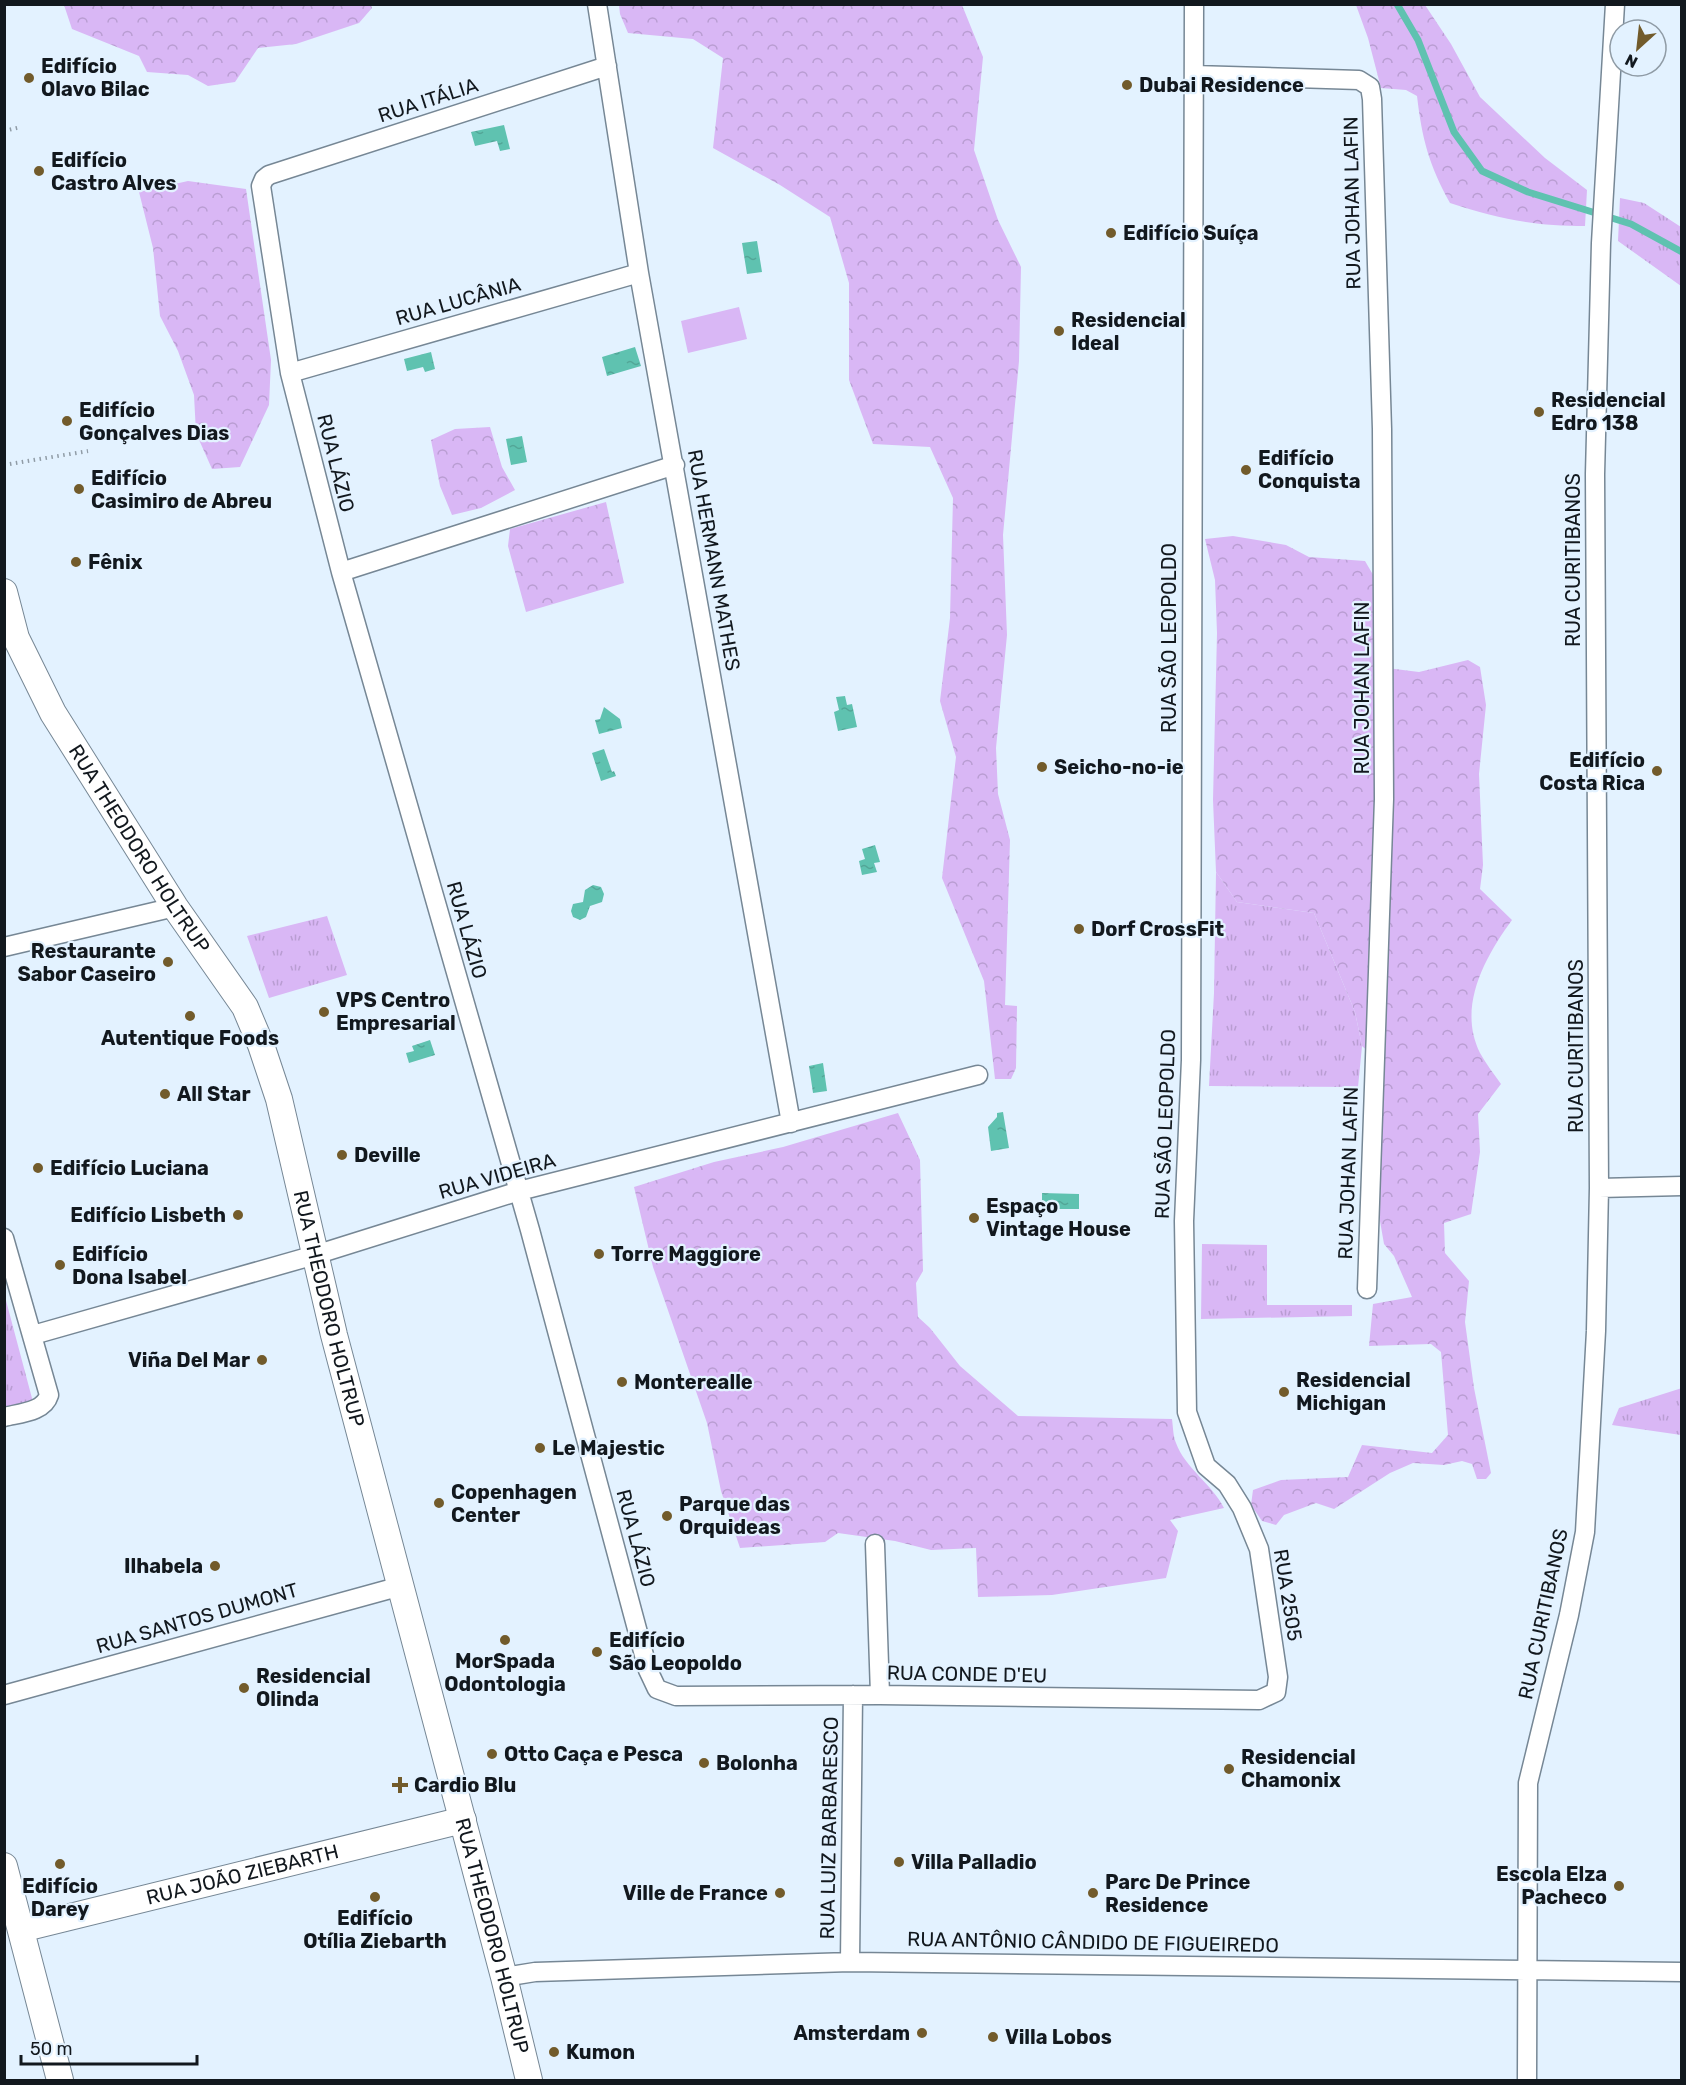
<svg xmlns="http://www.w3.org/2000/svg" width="1686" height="2085" font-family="Rubik,sans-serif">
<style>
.grass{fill:url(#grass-tufts)}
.forest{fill:url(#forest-crowns)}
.pitch{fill:#d9b7f5}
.water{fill:url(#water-ripples)}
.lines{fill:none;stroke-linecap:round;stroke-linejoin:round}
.stream{stroke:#5fc2b0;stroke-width:7}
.street-casing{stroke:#768795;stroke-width:21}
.secondary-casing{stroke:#768795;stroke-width:28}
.path{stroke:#909ca6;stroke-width:4;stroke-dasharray:1.5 4.5;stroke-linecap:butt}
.street{stroke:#fff;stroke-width:18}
.secondary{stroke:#fff;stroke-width:26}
.poi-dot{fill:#725b2b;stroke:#e3f2ff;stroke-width:2}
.labels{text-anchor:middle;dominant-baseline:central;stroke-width:4.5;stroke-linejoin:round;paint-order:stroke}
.poi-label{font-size:20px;font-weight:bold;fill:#12181e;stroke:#e3f2ff;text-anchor:start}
.street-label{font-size:20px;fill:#12181e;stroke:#e3f2ff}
</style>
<defs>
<pattern id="grass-tufts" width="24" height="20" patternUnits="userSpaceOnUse" patternTransform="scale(1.5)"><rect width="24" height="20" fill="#d9b7f5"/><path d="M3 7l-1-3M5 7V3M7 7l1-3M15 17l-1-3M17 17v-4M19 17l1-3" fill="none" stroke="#b99dd2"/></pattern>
<pattern id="forest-crowns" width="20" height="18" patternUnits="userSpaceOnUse" patternTransform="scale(1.5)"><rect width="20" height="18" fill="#d9b7f5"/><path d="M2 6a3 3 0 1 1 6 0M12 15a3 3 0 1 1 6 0" fill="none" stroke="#b99dd2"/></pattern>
<pattern id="water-ripples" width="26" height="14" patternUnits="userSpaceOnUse" patternTransform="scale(1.5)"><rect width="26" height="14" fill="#5fc2b0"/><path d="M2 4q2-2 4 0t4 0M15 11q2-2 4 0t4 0" fill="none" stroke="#52a697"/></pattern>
</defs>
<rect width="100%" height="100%" fill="#e3f2ff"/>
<path class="grass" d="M 1620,198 L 1644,203 L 1681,227 L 1681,286 L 1618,241 Z
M 1216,872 L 1237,902 L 1314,913 L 1355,1012 L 1362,1046 L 1358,1087 L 1209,1086 L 1214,993 Z
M 327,916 L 347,975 L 269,998 L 247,936 Z
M 1202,1244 L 1267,1245 L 1267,1305 L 1352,1305 L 1352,1316 L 1201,1319 Z
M 4,1293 L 33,1402 L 4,1409 Z
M 1682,1388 L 1681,1435 L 1612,1425 L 1619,1408 Z"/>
<path class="forest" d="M 371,5 L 372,8 L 359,23 L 296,44 L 258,48 L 235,82 L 208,86 L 188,75 L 147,72 L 139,56 L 72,29 L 64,5 Z
M 619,5 L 962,5 L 983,57 L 974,150 L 998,220 L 1021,267 L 1019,361 L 1003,535 L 1007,635 L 996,748 L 998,794 L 1010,840 L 1005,1005 L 1017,1006 L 1016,1068 L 1011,1079 L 995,1079 L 984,981 L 942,878 L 956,757 L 940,701 L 950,618 L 953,498 L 930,447 L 873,444 L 849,380 L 849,283 L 830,217 L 780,185 L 713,148 L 723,58 L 693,39 L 628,33 L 620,14 Z
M 1356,5 L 1425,5 L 1451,44 L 1480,97 L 1545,158 L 1587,190 L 1585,226 C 1535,226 1498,219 1450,203 C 1429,165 1422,139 1417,96 L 1406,90 L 1381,88 L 1368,38 Z
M 188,181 L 246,189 L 271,360 L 269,405 L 240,467 L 212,469 L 196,433 L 194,395 L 178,351 L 160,316 L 153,248 L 139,192 Z
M 490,427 L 502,467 L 515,490 L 481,508 L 452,515 L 440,486 L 431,440 L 455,429 Z
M 606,502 L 624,583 L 526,612 L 508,546 L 510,529 Z
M 1233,536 L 1286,545 L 1309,557 L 1365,561 L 1379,585 L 1379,667 L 1419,672 L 1468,660 L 1480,667 L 1486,705 L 1479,774 L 1483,865 L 1480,889 L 1512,920 C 1485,957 1457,1007 1480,1053 C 1486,1064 1494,1074 1501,1084 L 1478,1114 L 1480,1152 L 1471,1214 L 1444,1223 L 1445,1253 L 1469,1281 L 1465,1322 L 1474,1388 L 1491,1473 L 1486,1479 L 1477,1479 L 1472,1464 L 1462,1461 L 1444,1465 L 1413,1463 L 1390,1473 L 1334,1509 L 1316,1503 L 1284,1515 L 1276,1525 L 1262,1521 L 1251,1505 L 1253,1490 L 1281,1480 L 1348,1477 L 1362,1445 L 1432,1453 L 1448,1435 L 1441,1352 L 1431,1344 L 1369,1346 L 1373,1304 L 1412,1297 L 1394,1256 L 1384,1244 L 1376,1198 L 1381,1063 L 1362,1046 L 1355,1012 L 1314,913 L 1237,902 L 1216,872 L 1213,800 L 1217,633 L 1215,580 L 1205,539 Z
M 898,1113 L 920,1160 L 923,1271 L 916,1283 L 918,1317 L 930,1328 L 960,1366 L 1018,1416 L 1172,1419 C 1173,1426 1173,1436 1176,1443 C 1185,1468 1212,1484 1224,1508 L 1170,1520 L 1178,1531 L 1166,1578 L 1052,1595 L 978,1597 L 976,1548 L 931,1550 L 895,1541 L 838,1533 L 825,1542 L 740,1548 L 721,1491 L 707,1423 L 653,1267 L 634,1187 L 714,1162 L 783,1147 Z"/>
<path class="pitch" d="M 739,307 L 747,339 L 688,353 L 681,321 Z"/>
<path class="water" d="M 504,125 L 510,149 L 500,151 L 497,141 L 475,146 L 471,132 Z
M 757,241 L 762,272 L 747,274 L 742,243 Z
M 635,347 L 641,366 L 607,376 L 602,357 Z
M 431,352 L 435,369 L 425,372 L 423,367 L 407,371 L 404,359 Z
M 522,436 L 527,462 L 511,465 L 506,439 Z
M 845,696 L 847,705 L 852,704 L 857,727 L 838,731 L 834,712 L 839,710 L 836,697 Z
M 604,707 L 620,719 L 622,728 L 599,734 L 595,720 L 600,719 Z
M 604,749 L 612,772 L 614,771 L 616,776 L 601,781 L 592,753 Z
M 875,845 L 880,862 L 874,863 L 877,872 L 862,875 L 859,861 L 865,859 L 862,849 Z
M 593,885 L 601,887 L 604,894 L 602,902 L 590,906 L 586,917 L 580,920 L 573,917 L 571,911 L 573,904 L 583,902 L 585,890 Z
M 430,1040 L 435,1055 L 409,1063 L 406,1053 L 414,1051 L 412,1046 Z
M 823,1063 L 827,1091 L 813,1093 L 809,1066 Z
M 1003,1112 L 1009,1148 L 991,1151 L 988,1127 L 997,1117 L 997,1113 Z
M 1042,1193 L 1079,1194 L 1079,1209 L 1042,1209 Z"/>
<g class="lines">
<path class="stream" d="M 1397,4 L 1418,40 L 1454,132 L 1482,171 L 1528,192 L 1631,224 L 1682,252"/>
<g class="street-casing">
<path id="street" d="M 597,4 L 639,273 L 791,1123
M 607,66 L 269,175 L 264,179 L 261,186 L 290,373 L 341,572 L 530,1230 L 648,1670 L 657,1689 L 676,1696 L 880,1695 L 1259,1700 L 1276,1692 L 1278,1677 L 1259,1549 L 1242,1508 L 1227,1484 L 1206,1466 L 1187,1412 L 1184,1221 L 1191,1060 L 1194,4
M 1194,75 L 1359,80 L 1370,87 L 1372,99 L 1382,429 L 1384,799 L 1367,1289
M 290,373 L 639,273
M 341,572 L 675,465
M 4,947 L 175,907
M 1599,1188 L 1682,1186
M 4,1238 L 49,1395 C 44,1412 20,1413 4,1417
M 33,1335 L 315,1255 L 519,1191 L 978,1075
M 875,1544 L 880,1695
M 4,1695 L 401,1586
M 850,1962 L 853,1695
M 504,1977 L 535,1972 L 850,1962 L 1682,1972
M 1527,2080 L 1528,1783 L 1569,1615 L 1585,1532 L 1596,1331 L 1599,1188 L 1595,474 L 1601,243 L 1615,4"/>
</g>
<g class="secondary-casing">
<g id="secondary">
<path id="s1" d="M 4,592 L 16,638 L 53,713 L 175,907 L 245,1007 L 261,1045 L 279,1099 L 334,1335 L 504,1977 L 529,2080"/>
<path d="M 4,1866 L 60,2080"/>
<path id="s2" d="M 21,1929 L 463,1820"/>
</g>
</g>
<path class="path" d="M 4,131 L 21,127
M 4,465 L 88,451"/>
<use href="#street" class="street"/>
<use href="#secondary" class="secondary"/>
</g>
<g class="poi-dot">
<circle cx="29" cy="78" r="6"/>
<circle cx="1127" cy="85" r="6"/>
<circle cx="39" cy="171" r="6"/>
<circle cx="1111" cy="233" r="6"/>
<circle cx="1059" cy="331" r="6"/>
<circle cx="1539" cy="412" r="6"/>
<circle cx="67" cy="421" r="6"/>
<circle cx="1246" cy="470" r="6"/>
<circle cx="79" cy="489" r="6"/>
<circle cx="76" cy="562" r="6"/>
<circle cx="1042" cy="767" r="6"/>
<circle cx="1657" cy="771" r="6"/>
<circle cx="1079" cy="929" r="6"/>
<circle cx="168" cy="962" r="6"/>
<circle cx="324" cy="1012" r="6"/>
<circle cx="190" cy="1016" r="6"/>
<circle cx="165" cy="1094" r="6"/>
<circle cx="342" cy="1155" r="6"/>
<circle cx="38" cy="1168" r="6"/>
<circle cx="238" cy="1215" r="6"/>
<circle cx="974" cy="1218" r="6"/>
<circle cx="599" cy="1254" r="6"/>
<circle cx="60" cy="1265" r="6"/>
<circle cx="262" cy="1360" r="6"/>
<circle cx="622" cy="1382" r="6"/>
<circle cx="1284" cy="1392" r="6"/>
<circle cx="540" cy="1448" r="6"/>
<circle cx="439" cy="1503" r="6"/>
<circle cx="667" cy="1516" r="6"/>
<circle cx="215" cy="1566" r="6"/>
<circle cx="505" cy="1640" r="6"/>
<circle cx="597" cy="1652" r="6"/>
<circle cx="244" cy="1688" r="6"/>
<circle cx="492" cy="1754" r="6"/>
<circle cx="704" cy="1763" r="6"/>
<circle cx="1229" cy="1769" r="6"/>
<path d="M397 1776h6v6h6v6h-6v6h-6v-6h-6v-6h6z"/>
<circle cx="899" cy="1862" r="6"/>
<circle cx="60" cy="1864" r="6"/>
<circle cx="1619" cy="1886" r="6"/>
<circle cx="780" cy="1893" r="6"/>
<circle cx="1093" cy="1893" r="6"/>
<circle cx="375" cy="1897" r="6"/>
<circle cx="922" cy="2033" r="6"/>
<circle cx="993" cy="2037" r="6"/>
<circle cx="554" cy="2052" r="6"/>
</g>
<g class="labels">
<g class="poi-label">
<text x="41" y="66">Edifício<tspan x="41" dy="23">Olavo Bilac</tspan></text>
<text x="1139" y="85">Dubai Residence</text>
<text x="51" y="160">Edifício<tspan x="51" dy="23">Castro Alves</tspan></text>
<text x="1123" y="233">Edifício Suíça</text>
<text x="1071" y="320">Residencial<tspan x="1071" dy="23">Ideal</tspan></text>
<text x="1551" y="400">Residencial<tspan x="1551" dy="23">Edro 138</tspan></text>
<text x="79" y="410">Edifício<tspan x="79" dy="23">Gonçalves Dias</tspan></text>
<text x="1258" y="458">Edifício<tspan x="1258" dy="23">Conquista</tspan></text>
<text x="91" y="478">Edifício<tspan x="91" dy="23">Casimiro de Abreu</tspan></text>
<text x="88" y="562">Fênix</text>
<text x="1645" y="760" text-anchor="end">Edifício<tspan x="1645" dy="23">Costa Rica</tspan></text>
<text x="1054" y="767">Seicho-no-ie</text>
<text x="1091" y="929">Dorf CrossFit</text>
<text x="156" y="951" text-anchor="end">Restaurante<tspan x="156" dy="23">Sabor Caseiro</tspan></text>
<text x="336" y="1000">VPS Centro<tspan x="336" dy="23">Empresarial</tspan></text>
<text x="190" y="1038" text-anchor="middle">Autentique Foods</text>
<text x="177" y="1094">All Star</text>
<text x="354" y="1155">Deville</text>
<text x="50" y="1168">Edifício Luciana</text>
<text x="986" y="1206">Espaço<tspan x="986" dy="23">Vintage House</tspan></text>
<text x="226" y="1215" text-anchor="end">Edifício Lisbeth</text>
<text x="72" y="1254">Edifício<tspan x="72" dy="23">Dona Isabel</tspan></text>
<text x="611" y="1254">Torre Maggiore</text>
<text x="250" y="1360" text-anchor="end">Viña Del Mar</text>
<text x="1296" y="1380">Residencial<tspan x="1296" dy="23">Michigan</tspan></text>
<text x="634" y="1382">Monterealle</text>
<text x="552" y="1448">Le Majestic</text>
<text x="451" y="1492">Copenhagen<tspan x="451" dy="23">Center</tspan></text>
<text x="679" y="1504">Parque das<tspan x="679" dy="23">Orquideas</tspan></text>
<text x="203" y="1566" text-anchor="end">Ilhabela</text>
<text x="609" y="1640">Edifício<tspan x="609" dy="23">São Leopoldo</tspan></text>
<text x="505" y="1661" text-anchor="middle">MorSpada<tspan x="505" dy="23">Odontologia</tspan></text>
<text x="256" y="1676">Residencial<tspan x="256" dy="23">Olinda</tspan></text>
<text x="504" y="1754">Otto Caça e Pesca</text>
<text x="1241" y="1757">Residencial<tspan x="1241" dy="23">Chamonix</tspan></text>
<text x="716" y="1763">Bolonha</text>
<text x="414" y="1785">Cardio Blu</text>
<text x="911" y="1862">Villa Palladio</text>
<text x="1607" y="1874" text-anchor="end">Escola Elza<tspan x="1607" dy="23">Pacheco</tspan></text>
<text x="1105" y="1882">Parc De Prince<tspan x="1105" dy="23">Residence</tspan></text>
<text x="60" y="1886" text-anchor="middle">Edifício<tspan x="60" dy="23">Darey</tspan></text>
<text x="768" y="1893" text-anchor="end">Ville de France</text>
<text x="375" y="1918" text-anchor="middle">Edifício<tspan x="375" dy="23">Otília Ziebarth</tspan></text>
<text x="910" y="2033" text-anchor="end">Amsterdam</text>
<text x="1005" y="2037">Villa Lobos</text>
<text x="566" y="2052">Kumon</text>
</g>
<g class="street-label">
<text transform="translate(428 100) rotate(-18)">RUA ITÁLIA</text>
<text transform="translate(1352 203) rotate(-91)">RUA JOHAN LAFIN</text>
<text transform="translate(458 301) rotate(-16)">RUA LUCÂNIA</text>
<text transform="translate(336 463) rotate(76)">RUA LÁZIO</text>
<text transform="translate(714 560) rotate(80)">RUA HERMANN MATHES</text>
<text transform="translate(1573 560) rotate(-90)">RUA CURITIBANOS</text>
<text transform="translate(1169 638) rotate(-90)">RUA SÃO LEOPOLDO</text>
<text transform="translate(1362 688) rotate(-90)">RUA JOHAN LAFIN</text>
<text stroke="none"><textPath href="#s1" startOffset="292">RUA THEODORO HOLTRUP</textPath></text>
<text transform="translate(467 930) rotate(74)">RUA LÁZIO</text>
<text transform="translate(1576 1046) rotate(-90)">RUA CURITIBANOS</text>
<text transform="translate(1165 1124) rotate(-88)">RUA SÃO LEOPOLDO</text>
<text transform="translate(1348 1173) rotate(-88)">RUA JOHAN LAFIN</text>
<text transform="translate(497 1176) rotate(-16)">RUA VIDEIRA</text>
<text stroke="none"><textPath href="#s1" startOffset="796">RUA THEODORO HOLTRUP</textPath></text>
<text transform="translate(636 1538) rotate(75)">RUA LÁZIO</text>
<text transform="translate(1288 1595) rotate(81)">RUA 2505</text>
<text transform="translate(1543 1614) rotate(-78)">RUA CURITIBANOS</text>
<text transform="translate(197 1618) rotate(-16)">RUA SANTOS DUMONT</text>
<text transform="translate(967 1674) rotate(1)">RUA CONDE D'EU</text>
<text transform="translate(829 1828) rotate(-89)">RUA LUIZ BARBARESCO</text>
<text stroke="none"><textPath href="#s2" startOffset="228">RUA JOÃO ZIEBARTH</textPath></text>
<text stroke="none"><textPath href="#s1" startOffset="1444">RUA THEODORO HOLTRUP</textPath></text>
<text transform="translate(1093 1942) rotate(1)">RUA ANTÔNIO CÂNDIDO DE FIGUEIREDO</text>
</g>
</g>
<rect width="1686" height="2085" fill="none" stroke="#12181e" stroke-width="12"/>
<g transform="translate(1638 48) rotate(207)"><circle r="28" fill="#e3f2ff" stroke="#8f9ba5" stroke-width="1.5"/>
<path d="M0-4.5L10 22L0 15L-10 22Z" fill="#725b2b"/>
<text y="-9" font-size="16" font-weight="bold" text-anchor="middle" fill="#12181e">N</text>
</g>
<path d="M21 2055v9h176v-9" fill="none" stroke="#12181e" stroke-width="3"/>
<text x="30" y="2055" font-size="18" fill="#12181e" stroke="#e3f2ff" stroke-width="4.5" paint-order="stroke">50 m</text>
</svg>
